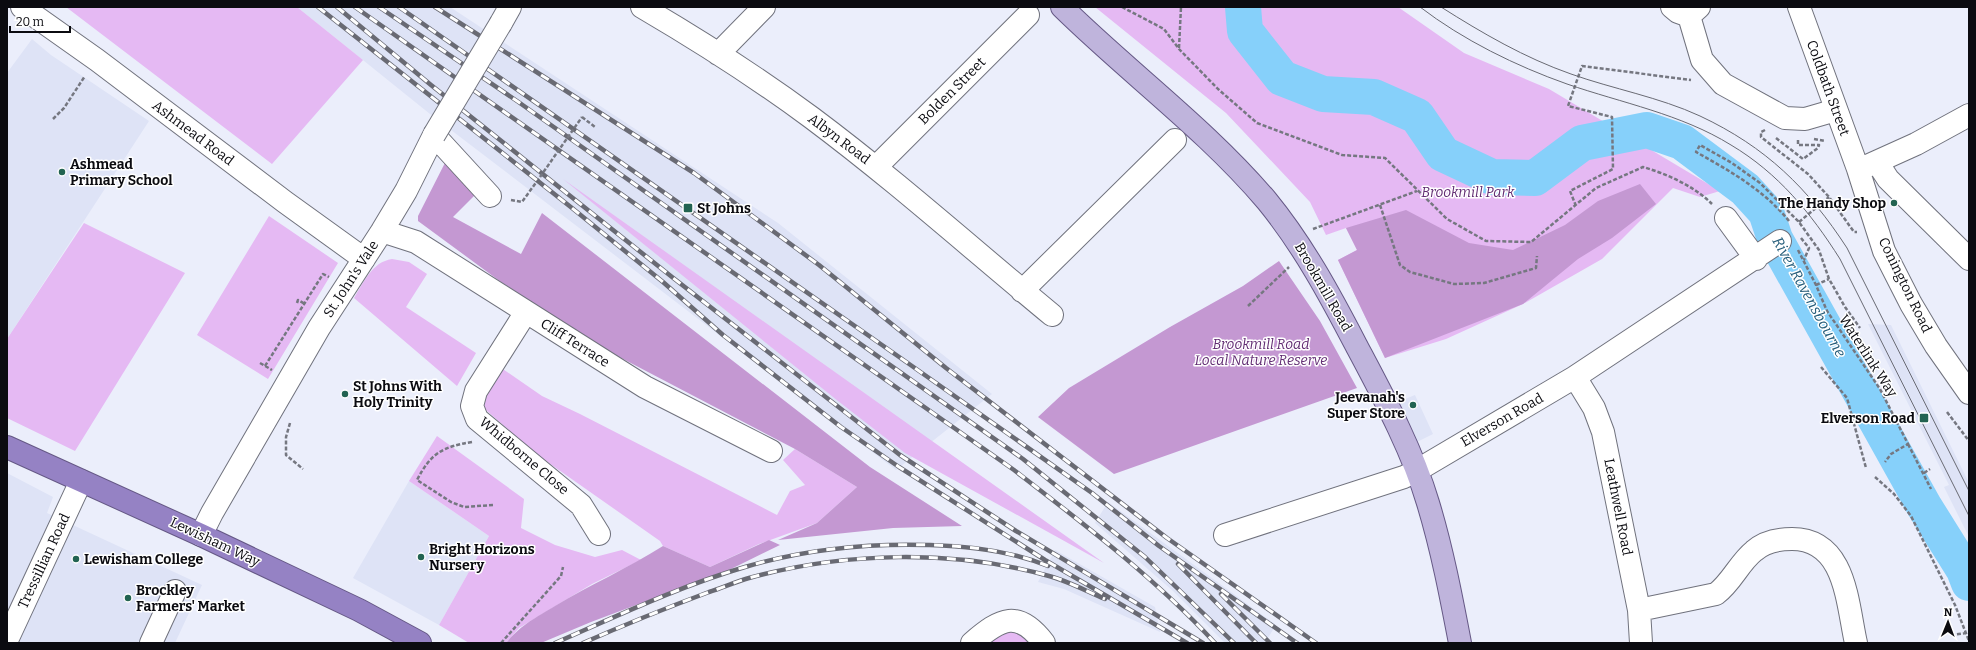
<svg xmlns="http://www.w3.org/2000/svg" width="1976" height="650" font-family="Bitter,serif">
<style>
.built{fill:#dee3f6}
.green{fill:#e5b9f3}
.forest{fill:#c498d2}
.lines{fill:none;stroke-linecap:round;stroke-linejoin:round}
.river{stroke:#86d0fa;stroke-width:36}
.minor-casing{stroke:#70727d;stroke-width:24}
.major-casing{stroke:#655885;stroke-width:24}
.highway-casing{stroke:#655885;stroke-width:24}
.path{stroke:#757780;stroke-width:2.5;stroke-dasharray:4 2;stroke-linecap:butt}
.minor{stroke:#fff;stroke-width:22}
.major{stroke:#bfb4dc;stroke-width:22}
.highway{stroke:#9582c4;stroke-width:22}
.tram{stroke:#696a73;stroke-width:1}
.rail-casing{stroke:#696a73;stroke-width:4.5}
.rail{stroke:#fff;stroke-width:3;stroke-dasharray:9;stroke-linecap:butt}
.minor-bridge-casing{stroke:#70727d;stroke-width:24;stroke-linecap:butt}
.path-bridge{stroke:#757780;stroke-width:2.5;stroke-dasharray:4 2;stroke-linecap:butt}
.minor-bridge{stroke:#fff;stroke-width:22}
.poi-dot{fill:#226351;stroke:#fff;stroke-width:1.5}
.labels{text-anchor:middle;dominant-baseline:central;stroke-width:3;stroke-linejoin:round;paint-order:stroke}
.street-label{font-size:14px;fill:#0b0b10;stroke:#fff}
.poi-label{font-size:14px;font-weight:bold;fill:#0b0b10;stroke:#fff;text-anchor:start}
.park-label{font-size:14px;font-style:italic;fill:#622d73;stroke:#fff}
.water-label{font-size:15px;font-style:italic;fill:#255d7a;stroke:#fff}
</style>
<rect width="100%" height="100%" fill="#ebeefb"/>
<path class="built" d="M 297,7 L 450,7 L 778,223 L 992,394 L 896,470 L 430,114 Z
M 32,39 L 51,55 L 149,121 L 7,339 L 7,73 Z
M 1868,324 L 1891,325 L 1969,483 L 1969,537 L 1944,487 L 1949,485 Z
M 1415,395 L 1433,434 L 1415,443 L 1398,402 Z
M 7,473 L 53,497 L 47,513 L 202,585 L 175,643 L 7,643 Z
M 409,481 L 489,536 L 439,625 L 353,578 Z
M 1108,502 L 1276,625 L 1266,641 L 1264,643 L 1225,643 L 1173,591 L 1095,523 Z
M 1055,550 L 1155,607 L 1160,632 L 1064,589 L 1038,582 Z"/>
<path class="green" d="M 66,7 L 297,7 L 363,60 L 272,164 Z
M 1095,7 L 1398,7 L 1464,53 L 1549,89 L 1720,191 L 1700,197 L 1673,188 L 1602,259 L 1523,304 L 1446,339 L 1385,358 L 1338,260 L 1357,250 L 1346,228 L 1326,235 L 1310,202 L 1226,113 Z
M 563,179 L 1104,563 L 905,453 L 838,401 Z
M 269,216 L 338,263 L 268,379 L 197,335 Z
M 84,223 L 185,273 L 75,451 L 7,418 L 7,339 Z
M 392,259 L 409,262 L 427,274 L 406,307 L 476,353 L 457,386 L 354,298 C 364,282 372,262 392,259 Z
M 497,365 L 542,396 L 580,414 L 777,515 L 790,491 L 805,485 L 783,460 L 795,449 L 857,487 L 817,523 L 759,544 L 710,567 L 663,546 L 660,541 L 536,454 L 478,403 Z
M 437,436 L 524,499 L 521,528 L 555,545 L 595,557 L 622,550 L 641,560 L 592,584 L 519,628 L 506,643 L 469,643 L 439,625 L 489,536 L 409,481 Z
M 1017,629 L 1036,643 L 990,643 L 1005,631 Z"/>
<path class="forest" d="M 450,153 L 477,193 L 453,217 L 521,254 L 542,213 L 870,467 L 962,526 L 893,528 L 778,540 L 817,523 L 857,487 L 795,449 L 604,349 L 501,282 L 418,221 L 418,216 Z
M 1640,184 L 1656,204 L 1612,238 L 1578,259 L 1523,304 L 1385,358 L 1338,260 L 1357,250 L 1346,228 L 1406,210 L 1469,243 L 1513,250 L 1565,225 L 1598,201 Z
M 1279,261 L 1320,321 L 1357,388 L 1114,474 L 1038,417 L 1069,388 L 1170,327 L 1243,286 Z
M 769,540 L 780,545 L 729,570 L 591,622 L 541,643 L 506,643 C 522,624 534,619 555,606 C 590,585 628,568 663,546 L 710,567 Z"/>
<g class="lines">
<path class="river" d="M 1243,7 L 1245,31 L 1282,78 L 1323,94 L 1374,97 L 1417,116 L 1443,154 L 1492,177 L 1535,178 L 1582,143 L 1647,130 L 1682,142 L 1745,189 L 1766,212 L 1775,239 L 1924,506 L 1964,570 L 1969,583"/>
<g class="minor-casing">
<path id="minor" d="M 22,7 L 97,60 L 285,202 L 364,259
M 642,7 C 700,41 758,78 812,118 C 895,180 972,249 1052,315
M 1672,7 L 1678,12 L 1689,16 L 1699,7
M 1799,7 L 1858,169 L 1884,251 L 1911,304 L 1936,346 L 1969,393
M 1689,16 L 1702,60 L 1723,84 L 1785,118 L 1805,119 L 1836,110
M 501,23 L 510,7
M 718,54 L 764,7
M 1877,162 L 1888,179 L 1969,259
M 876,167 L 1028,15
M 1865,167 L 1916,144 L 1969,115
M 1726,218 L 1756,259
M 382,231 L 416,242 L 645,387 L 771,451
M 1022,291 L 1175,140
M 526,312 L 476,391 L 472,406 L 477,419 L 581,505 L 599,534
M 1575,377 L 1594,408 L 1603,432 L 1639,610 L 1641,643
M 201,535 L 212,513 L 319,328 L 382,231 L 406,191 L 434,135 L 490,196
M 1225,535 L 1404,477 L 1416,471 L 1575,377 L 1780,241
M 1639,610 L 1716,594 C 1732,582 1739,563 1754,551 C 1764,542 1779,539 1792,539 C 1846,539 1847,603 1856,643
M 7,640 L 81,481
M 151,643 L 175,591
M 972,643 C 1001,618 1018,609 1044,643"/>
</g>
<g class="major-casing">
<path id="major" d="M 1062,7 C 1128,72 1207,130 1267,201 C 1303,245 1330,295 1356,345 C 1383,396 1412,449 1428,503 C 1442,549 1451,596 1460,643"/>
</g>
<g class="highway-casing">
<path id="highway" d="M 7,447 L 201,535 L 359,610 L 420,643"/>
</g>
<path class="path" d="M 1122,7 L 1164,29 L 1179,49 L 1218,89 L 1257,123 L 1342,155 L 1385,158 L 1447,219 L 1486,241 L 1531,242 L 1596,188 L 1643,167 C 1667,174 1694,186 1712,204
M 1179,48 L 1181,7
M 582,117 L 595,127
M 53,119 L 64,108 L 85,76
M 1765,130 L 1761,132 L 1761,137 L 1808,174 L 1829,197 L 1854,232 L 1857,232
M 1776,138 L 1803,159 L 1818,148 L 1819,145 L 1798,145 L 1798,140
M 1814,139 L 1825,141
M 511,200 L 522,202 L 540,177
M 1380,205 L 1400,265 L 1410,272 L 1454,284 L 1484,283 L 1536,268 L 1537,256
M 1576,206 L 1570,191 L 1613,169 L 1612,117 L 1568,106 L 1582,66 L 1691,80
M 1789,221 C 1764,190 1730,171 1696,152 L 1700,145 L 1732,163 L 1760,183 L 1799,222 L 1819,250 L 1829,279 L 1845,307 L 1860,328
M 1799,222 L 1829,197
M 1313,229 L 1417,191
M 1801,238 L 1809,248 L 1804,260
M 1798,250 L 1816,285 L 1827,311 L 1880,389 L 1908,444 L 1891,454 L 1885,462
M 1816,285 L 1829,279
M 297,303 L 298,300 L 305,304
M 1248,306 L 1289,267
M 260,363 L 272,370
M 265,366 L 323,274 L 329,277
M 1821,367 L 1847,398 L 1866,468
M 1947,412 L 1969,441
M 290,423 L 286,437 L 286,455 L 303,469
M 472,442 C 442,447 431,453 417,480 L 451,502 L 464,507 L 493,505
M 1908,444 L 1931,489
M 1924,473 L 1930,469
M 1875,477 L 1894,494 L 1911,516 L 1955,605 L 1969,641
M 1951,635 L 1966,633
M 501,643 L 561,576 L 563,567"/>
<use href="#minor" class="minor"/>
<use href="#major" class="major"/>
<use href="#highway" class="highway"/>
<path class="tram" d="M 1420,7 C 1463,40 1516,66 1567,84 C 1622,103 1681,114 1731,145 C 1778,173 1811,213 1840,259 L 1969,516
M 1441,7 C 1482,33 1525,58 1571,74 C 1613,89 1659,97 1700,116 C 1766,147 1808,188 1847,248 L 1969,491"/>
<g class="rail-casing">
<path id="rail" d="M 318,7 L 572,208 L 663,282 L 723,335 L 841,427 L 899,467 L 1045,560 L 1187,643
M 337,7 L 431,85 L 672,277 L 900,455 L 1016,531 L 1203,643
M 355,7 L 1014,470 C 1084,524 1155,578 1215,643
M 379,7 L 517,101 L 1023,459 L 1145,557 L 1234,643
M 399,7 L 912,366 L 1092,493 L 1159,546 L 1297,643
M 435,7 L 694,173 L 819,265 L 946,368 L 1167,538 L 1316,643
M 1178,564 L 1256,643
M 1221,594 L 1270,643
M 555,643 C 617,616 680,586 745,567 C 805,549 868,543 930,545 C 970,546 1011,551 1048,566
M 583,643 C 624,625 666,608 709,592 C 722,588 735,582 749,578 C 844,552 953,549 1049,576 C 1068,581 1086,591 1105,599"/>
</g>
<use href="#rail" class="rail"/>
<g class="minor-bridge-casing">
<path id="minor-bridge" d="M 434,135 L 501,23"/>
</g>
<path class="path-bridge" d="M 540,177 L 582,117"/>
<use href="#minor-bridge" class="minor-bridge"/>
</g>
<g class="poi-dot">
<circle cx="62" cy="172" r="4"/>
<circle cx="1894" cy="203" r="4"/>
<rect x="683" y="203" width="10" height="10" rx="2"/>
<circle cx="345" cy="394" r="4"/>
<circle cx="1413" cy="405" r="4"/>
<rect x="1919" y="413" width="10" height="10" rx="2"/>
<circle cx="421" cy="557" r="4"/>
<circle cx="76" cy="559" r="4"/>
<circle cx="128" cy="598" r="4"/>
</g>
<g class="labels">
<g class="street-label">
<text transform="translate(1828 88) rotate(70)">Coldbath Street</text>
<text transform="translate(952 91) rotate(-45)">Bolden Street</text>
<text transform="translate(193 133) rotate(37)">Ashmead Road</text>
<text transform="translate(839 139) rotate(37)">Albyn Road</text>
<text transform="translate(351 279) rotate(-57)">St. John's Vale</text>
<text transform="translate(1905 285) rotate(64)">Conington Road</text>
<text transform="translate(1323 287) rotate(60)">Brookmill Road</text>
<text transform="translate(575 343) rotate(32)">Cliff Terrace</text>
<text transform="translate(1868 356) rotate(57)">Waterlink Way</text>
<text transform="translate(1502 420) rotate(-30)">Elverson Road</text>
<text transform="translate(524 456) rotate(40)">Whidborne Close</text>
<text transform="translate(1618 507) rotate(79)">Leathwell Road</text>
<text transform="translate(215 542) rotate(25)">Lewisham Way</text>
<text transform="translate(44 561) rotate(-65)">Tressillian Road</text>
</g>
<g class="poi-label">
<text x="70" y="164">Ashmead<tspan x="70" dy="16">Primary School</tspan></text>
<text x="1886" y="203" text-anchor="end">The Handy Shop</text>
<text x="697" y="208">St Johns</text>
<text x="353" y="386">St Johns With<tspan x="353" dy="16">Holy Trinity</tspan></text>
<text x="1405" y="397" text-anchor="end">Jeevanah's<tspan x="1405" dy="16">Super Store</tspan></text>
<text x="1915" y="418" text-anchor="end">Elverson Road</text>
<text x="429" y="549">Bright Horizons<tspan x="429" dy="16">Nursery</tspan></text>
<text x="84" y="559">Lewisham College</text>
<text x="136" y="590">Brockley<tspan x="136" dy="16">Farmers' Market</tspan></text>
</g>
<g class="park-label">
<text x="1468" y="192">Brookmill Park</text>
<text x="1261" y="344">Brookmill Road<tspan x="1261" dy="16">Local Nature Reserve</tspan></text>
</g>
<g class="water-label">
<text transform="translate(1809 297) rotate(61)">River Ravensbourne</text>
</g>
</g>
<rect width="1976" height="650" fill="none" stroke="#0b0b10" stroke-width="16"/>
<g transform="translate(1948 622) rotate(1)" stroke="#ffffff" stroke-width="3" paint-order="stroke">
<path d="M0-3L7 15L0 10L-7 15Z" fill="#0b0b10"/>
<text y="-6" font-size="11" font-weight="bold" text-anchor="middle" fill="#0b0b10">N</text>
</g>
<path d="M10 26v6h60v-6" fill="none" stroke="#0b0b10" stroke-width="2"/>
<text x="16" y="26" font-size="12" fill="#0b0b10" stroke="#ffffff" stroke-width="3" paint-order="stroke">20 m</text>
</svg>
